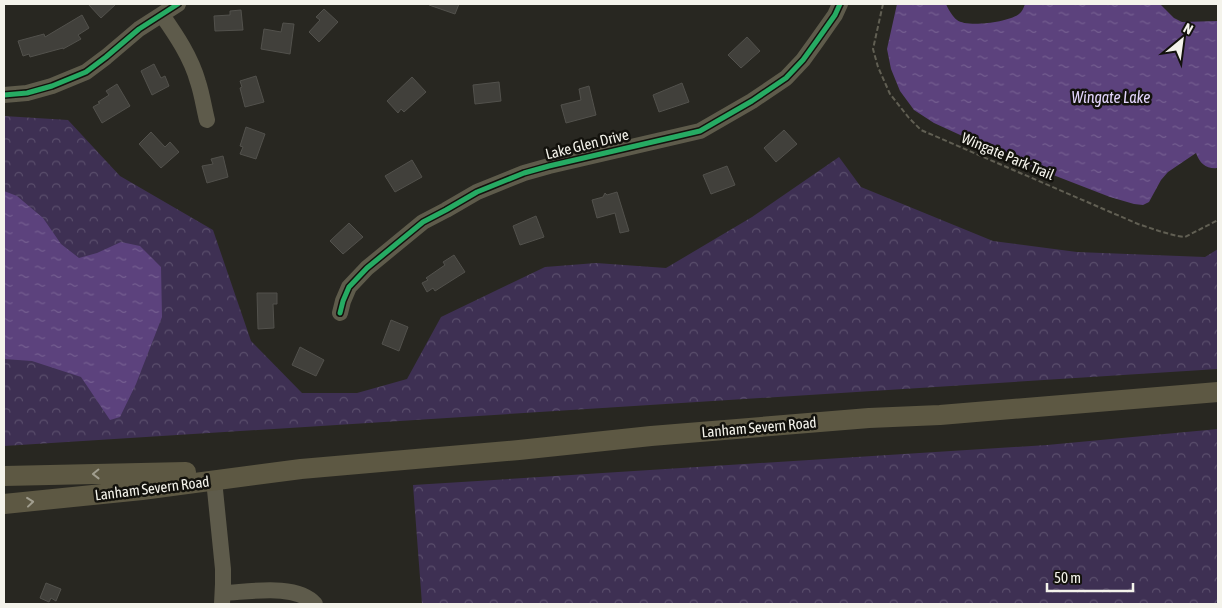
<svg xmlns="http://www.w3.org/2000/svg" width="1222" height="608" font-family="'Asap Condensed',sans-serif">
<style>
.forest{fill:url(#forest-crowns)}
.water{fill:url(#water-ripples)}
.building{fill:#41403b;stroke:#52514c}
.lines{fill:none;stroke-linecap:round;stroke-linejoin:round}
.path{stroke:#615f53;stroke-width:2;stroke-dasharray:5 2.5;stroke-linecap:butt}
.minor{stroke:#5e5b4b;stroke-width:16}
.major{stroke:#5d5843;stroke-width:20}
.cycleway-casing{stroke:#13120d;stroke-width:8}
.cycleway{stroke:#26ab63;stroke-width:5}
.oneway{stroke:#a19e8f}
.labels{text-anchor:middle;dominant-baseline:central;stroke-width:5;stroke-linejoin:round;paint-order:stroke}
.street-label{font-size:15px;fill:#f4f3eb;stroke:#13120d}
.water-label{font-size:16px;font-style:italic;fill:#e3d5fc;stroke:#13120d}
</style>
<defs>
<pattern id="forest-crowns" width="20" height="18" patternUnits="userSpaceOnUse" patternTransform="scale(1.25)"><rect width="20" height="18" fill="#3e3053"/><path d="M2 6a3 3 0 1 1 6 0M12 15a3 3 0 1 1 6 0" fill="none" stroke="#5a4e6c"/></pattern>
<pattern id="water-ripples" width="26" height="14" patternUnits="userSpaceOnUse" patternTransform="scale(1.25)"><rect width="26" height="14" fill="#5c427d"/><path d="M2 4q2-2 4 0t4 0M15 11q2-2 4 0t4 0" fill="none" stroke="#745e90"/></pattern>
</defs>
<rect width="100%" height="100%" fill="#282721"/>
<path class="forest" d="M 4,116 L 68,120 L 120,176 L 213,230 L 251,341 L 302,393 L 357,393 L 407,379 L 441,317 L 545,267 L 596,263 L 666,268 L 752,217 L 839,157 L 861,187 L 993,241 L 1077,252 L 1205,257 L 1218,249 L 1218,369 L 4,446 Z
M 1218,429 L 1218,604 L 422,604 L 413,485 L 1047,445 Z"/>
<path class="water" d="M 897,4 L 946,4 C 948,9 953,17 957,20 C 967,28 1009,22 1019,14 C 1022,12 1024,7 1025,4 L 1160,4 L 1174,18 L 1182,22 L 1218,21 L 1218,168 C 1206,169 1200,164 1196,153 L 1168,172 L 1161,180 L 1149,202 L 1143,205 L 1134,204 L 1110,197 L 1017,161 L 934,123 L 914,110 L 900,91 L 891,69 L 887,49 Z
M 4,191 L 17,196 L 43,218 L 61,244 L 79,258 L 97,253 L 121,242 L 140,246 L 161,267 L 162,317 L 136,384 L 120,417 L 110,420 L 81,377 L 32,361 L 4,359 Z"/>
<path class="building" d="M 88,4 L 116,4 L 101,18 Z
M 430,4 L 459,4 L 455,14 L 429,5 Z
M 324,9 L 338,22 L 319,42 L 309,32 L 320,20 L 316,17 Z
M 241,10 L 243,30 L 215,31 L 214,16 L 230,15 L 230,11 Z
M 82,15 L 89,28 L 78,35 L 81,39 L 63,49 L 63,48 L 30,57 L 29,54 L 23,56 L 18,41 L 44,34 L 45,37 Z
M 283,23 L 294,24 L 290,54 L 261,49 L 264,29 L 281,32 Z
M 747,37 L 760,51 L 741,68 L 728,55 Z
M 154,64 L 161,78 L 165,76 L 169,86 L 152,95 L 141,71 Z
M 256,76 L 264,102 L 245,107 L 240,88 L 242,87 L 240,81 Z
M 412,77 L 426,92 L 404,112 L 401,109 L 398,113 L 387,101 Z
M 499,82 L 501,101 L 475,104 L 473,85 Z
M 682,83 L 689,102 L 659,112 L 653,95 Z
M 117,84 L 130,106 L 102,123 L 93,107 L 100,103 L 98,102 L 109,95 L 106,91 Z
M 589,86 L 596,115 L 566,123 L 561,105 L 581,100 L 579,89 Z
M 246,127 L 265,134 L 256,159 L 240,154 L 243,147 L 240,146 Z
M 784,130 L 797,144 L 776,162 L 764,148 Z
M 151,132 L 165,147 L 170,142 L 179,152 L 161,168 L 139,144 Z
M 223,156 L 228,177 L 207,183 L 202,166 L 213,164 L 211,159 Z
M 412,160 L 422,177 L 395,192 L 385,176 Z
M 727,166 L 735,185 L 711,194 L 703,175 Z
M 617,192 L 629,231 L 620,233 L 615,213 L 597,218 L 592,200 L 603,197 L 605,193 L 607,195 Z
M 536,216 L 544,237 L 520,245 L 513,226 Z
M 349,223 L 363,237 L 343,254 L 330,241 Z
M 454,255 L 465,272 L 435,291 L 433,288 L 427,292 L 422,283 L 428,280 L 426,278 L 445,265 L 443,262 Z
M 257,293 L 277,293 L 277,304 L 273,304 L 274,328 L 258,329 Z
M 391,320 L 408,327 L 399,351 L 382,344 Z
M 300,347 L 324,360 L 316,376 L 292,365 Z
M 46,583 L 61,589 L 56,601 L 51,598 L 49,602 L 40,598 Z"/>
<g class="lines">
<path class="path" d="M 883,4 L 873,49 L 878,67 L 890,94 L 909,118 L 921,130 L 1138,224 L 1159,231 L 1177,236 L 1185,237 L 1218,220"/>
<path class="minor" d="M 162,15 C 176,35 191,57 198,82 C 202,94 204,108 207,120
M 4,95 L 27,93 L 52,86 L 86,72 L 106,57 L 139,29 L 178,4
M 340,313 L 343,301 L 349,287 L 367,268 L 423,222 L 446,210 L 477,192 L 524,173 L 549,166 L 700,131 L 752,101 L 786,78 L 803,60 L 816,42 L 835,15 L 840,4
M 214,480 L 223,569 L 223,584 L 222,604
M 223,593 C 249,592 296,583 315,604"/>
<path class="major" d="M 4,476 L 186,472
M 4,504 L 142,490 L 301,469 L 519,450 L 651,436 L 869,418 L 940,415 L 1218,392"/>
<g class="cycleway-casing">
<path id="cycleway" d="M 4,95 L 27,93 L 52,86 L 86,72 L 106,57 L 139,29 L 178,4
M 340,313 L 343,301 L 349,287 L 367,268 L 423,222 L 446,210 L 477,192 L 524,173 L 549,166 L 700,131 L 752,101 L 786,78 L 803,60 L 816,42 L 835,15 L 840,4"/>
</g>
<use href="#cycleway" class="cycleway"/>
</g>
<defs><path id="oneway-chevron" d="M-2-3.5L2.5 0L-2 3.5" fill="none" stroke-width="1.6" stroke-linecap="round" stroke-linejoin="round" transform="scale(1.25)"/></defs>
<g class="oneway">
<use href="#oneway-chevron" transform="translate(96 474) rotate(179)"/>
<use href="#oneway-chevron" transform="translate(30 502) rotate(-6)"/>
</g>
<g class="labels">
<g class="street-label">
<text transform="translate(587 144) rotate(-14)">Lake Glen Drive</text>
<text transform="translate(1008 156) rotate(23)">Wingate Park Trail</text>
<text transform="translate(759 427) rotate(-5)">Lanham Severn Road</text>
<text transform="translate(152 488) rotate(-7)">Lanham Severn Road</text>
</g>
<g class="water-label">
<text x="1111" y="97">Wingate Lake</text>
</g>
</g>
<rect width="1222" height="608" fill="none" stroke="#f4f3eb" stroke-width="10"/>
<g transform="translate(1182 40) rotate(29)" stroke="#13120d" stroke-width="4" paint-order="stroke">
<path d="M0-4L9 19L0 12L-9 19Z" fill="#f4f3eb"/>
<text y="-8" font-size="14" font-weight="bold" text-anchor="middle" fill="#f4f3eb">N</text>
</g>
<path d="M1047 583v8h86v-8" fill="none" stroke="#f4f3eb" stroke-width="2.5"/>
<text x="1054" y="583" font-size="15" fill="#f4f3eb" stroke="#13120d" stroke-width="4" paint-order="stroke">50 m</text>
</svg>
